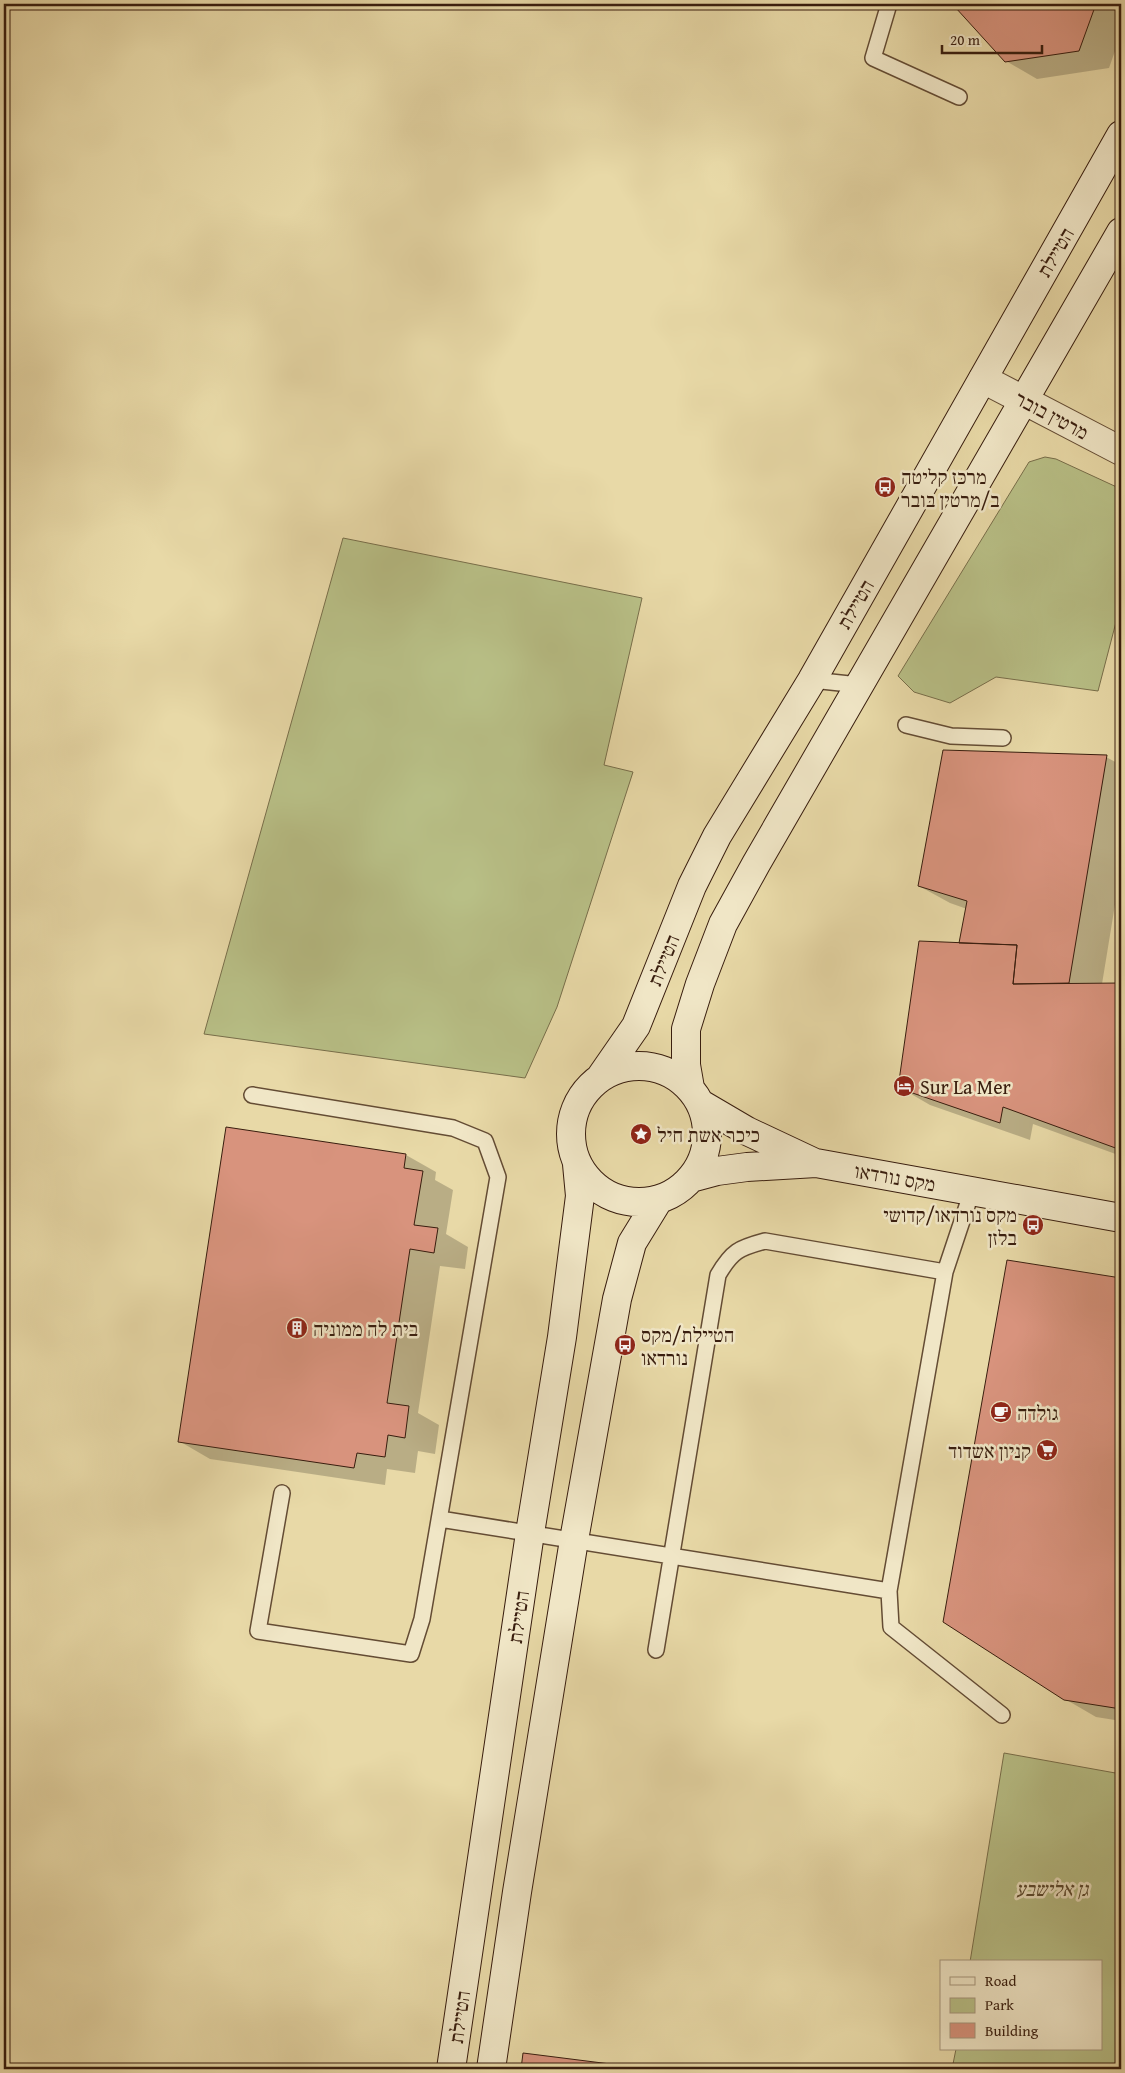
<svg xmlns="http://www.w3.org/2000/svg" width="1125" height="2073" font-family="'Gentium Book Plus','Frank Ruhl Libre',serif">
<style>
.green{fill:#b8bf86;stroke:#786e4a}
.shadow{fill:#0003}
.building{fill:#d8937d;stroke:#381d0e}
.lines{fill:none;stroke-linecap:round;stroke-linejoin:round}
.lane-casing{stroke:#644c34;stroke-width:18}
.street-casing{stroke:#644c34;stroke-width:30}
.secondary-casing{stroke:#381d0e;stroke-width:30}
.lane{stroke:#f0e6c6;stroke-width:15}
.street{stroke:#f0e6c6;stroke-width:28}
.secondary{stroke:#f0e6c6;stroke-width:28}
.labels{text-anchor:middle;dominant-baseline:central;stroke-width:5;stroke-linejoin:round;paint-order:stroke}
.street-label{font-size:20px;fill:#381d0e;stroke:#f0e6c6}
.poi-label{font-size:20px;fill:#381d0e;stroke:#f0e6c6;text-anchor:start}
.park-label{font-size:20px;font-style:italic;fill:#58462c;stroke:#f0e6c6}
</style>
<rect width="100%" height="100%" fill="#e8d9a7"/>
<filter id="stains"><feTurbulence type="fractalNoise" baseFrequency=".004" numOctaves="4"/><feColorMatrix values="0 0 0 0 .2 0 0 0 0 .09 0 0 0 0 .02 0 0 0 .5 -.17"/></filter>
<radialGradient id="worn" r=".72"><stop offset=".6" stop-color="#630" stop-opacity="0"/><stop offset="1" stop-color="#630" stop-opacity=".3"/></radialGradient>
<path class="green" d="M 1045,457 L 1056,459 L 1121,489 L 1121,603 L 1098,691 L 996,677 L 950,703 L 914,692 L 898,676 L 1029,462 Z
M 343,538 L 642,598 L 604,765 L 633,772 L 557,1007 L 525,1078 L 204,1034 Z
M 1004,1753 L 1121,1774 L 1121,2069 L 952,2069 L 956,2049 L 1101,2049 L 1101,1962 L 970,1962 Z"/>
<path class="shadow" d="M 957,4 L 1121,4 L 1121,34 L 1109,68 L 1037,79 L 1006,61 L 956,7 Z
M 1106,757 L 1121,765 L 1121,868 L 1102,984 L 1121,984 L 1121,1156 L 1033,1124 L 1030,1140 L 930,1105 L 899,1087 L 960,944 L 967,909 L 950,903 L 919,886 Z
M 227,1128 L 406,1155 L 436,1172 L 435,1180 L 453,1190 L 446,1234 L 468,1247 L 465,1269 L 440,1266 L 418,1413 L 439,1425 L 435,1454 L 418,1451 L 415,1473 L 387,1469 L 385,1485 L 210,1459 L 179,1441 Z
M 1008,1262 L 1121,1279 L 1121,1721 L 1096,1717 L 1065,1699 Z
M 524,2054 L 641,2069 L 522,2069 Z"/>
<path class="building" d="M 956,4 L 1096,4 L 1079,51 L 1005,62 L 955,7 Z
M 943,750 L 1107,755 L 1069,983 L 1013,984 L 1017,945 L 959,943 L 967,901 L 918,886 Z
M 919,941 L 1017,945 L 1013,984 L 1121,983 L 1121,1150 L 1003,1107 L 1000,1123 L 898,1088 Z
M 226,1127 L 406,1154 L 404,1168 L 423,1171 L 414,1225 L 438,1228 L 434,1253 L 410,1249 L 387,1403 L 409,1406 L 405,1438 L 388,1435 L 385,1457 L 357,1453 L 354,1468 L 178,1442 Z
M 1007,1260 L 1121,1278 L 1121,1709 L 1064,1700 L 943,1622 Z
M 523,2053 L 650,2069 L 521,2069 Z"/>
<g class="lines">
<g class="lane-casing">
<path id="lane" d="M 889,4 L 873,58 L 959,97
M 812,680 L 859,685
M 906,725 L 951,736 L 1003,738
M 252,1095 L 453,1128 L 485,1141 L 498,1177 L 422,1619 L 411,1654 L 258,1631 L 282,1493
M 440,1519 L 889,1591 L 891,1627 L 1002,1715
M 889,1591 L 945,1272 L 972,1191
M 656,1650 L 718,1275 C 732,1251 739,1248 765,1241 L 945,1272"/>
</g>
<g class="street-casing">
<path id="street" d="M 983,379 L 1121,451"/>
</g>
<g class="secondary-casing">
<path id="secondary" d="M571 1134a68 68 0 1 1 136 0a68 68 0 1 1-136 0Z
M 600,1078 L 636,1026 L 692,886 L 717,836 L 812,680 L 1121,135
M 690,1088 L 686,1065 L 686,1029 L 700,984 L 723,924 L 756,864 L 1121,232
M 701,1104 L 747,1131 L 813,1162
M 691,1178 L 717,1171 L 747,1167 L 816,1163 L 1121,1218
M 451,2069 L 530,1533 L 562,1337 L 580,1196 L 577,1164
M 491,2069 L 517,1892 L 574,1540 L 617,1299 L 632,1243 L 659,1199"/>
</g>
<use href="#lane" class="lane"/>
<use href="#street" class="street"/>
<use href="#secondary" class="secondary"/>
</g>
<defs>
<g id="bus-disc" transform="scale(1.125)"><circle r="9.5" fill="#8f2418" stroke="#f0e6c6"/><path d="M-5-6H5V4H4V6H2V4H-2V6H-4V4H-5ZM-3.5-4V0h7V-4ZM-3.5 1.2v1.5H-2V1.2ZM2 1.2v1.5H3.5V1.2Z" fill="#fff"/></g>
<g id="hotel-disc" transform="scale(1.125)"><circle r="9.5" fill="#8f2418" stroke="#f0e6c6"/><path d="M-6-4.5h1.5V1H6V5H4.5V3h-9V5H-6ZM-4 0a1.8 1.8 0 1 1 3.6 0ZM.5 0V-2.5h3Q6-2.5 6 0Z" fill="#fff"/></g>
<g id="sight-disc" transform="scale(1.125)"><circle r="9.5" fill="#8f2418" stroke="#f0e6c6"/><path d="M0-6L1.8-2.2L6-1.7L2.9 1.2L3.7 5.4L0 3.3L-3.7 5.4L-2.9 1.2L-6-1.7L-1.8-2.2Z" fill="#fff"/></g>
<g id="building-disc" transform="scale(1.125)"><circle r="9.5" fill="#8f2418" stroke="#f0e6c6"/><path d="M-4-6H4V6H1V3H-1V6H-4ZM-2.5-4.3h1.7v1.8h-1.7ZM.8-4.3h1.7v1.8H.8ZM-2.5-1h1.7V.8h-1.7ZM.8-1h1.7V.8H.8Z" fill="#fff"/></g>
<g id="cafe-disc" transform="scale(1.125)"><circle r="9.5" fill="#8f2418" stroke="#f0e6c6"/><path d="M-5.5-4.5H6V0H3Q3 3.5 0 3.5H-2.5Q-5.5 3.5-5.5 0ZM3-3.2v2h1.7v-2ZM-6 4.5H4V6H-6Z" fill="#fff"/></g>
<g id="supermarket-disc" transform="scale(1.125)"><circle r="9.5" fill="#8f2418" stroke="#f0e6c6"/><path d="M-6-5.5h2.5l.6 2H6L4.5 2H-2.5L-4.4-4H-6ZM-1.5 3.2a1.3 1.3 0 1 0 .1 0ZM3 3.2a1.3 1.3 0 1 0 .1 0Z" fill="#fff"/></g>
</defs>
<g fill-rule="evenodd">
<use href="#bus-disc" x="885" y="487"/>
<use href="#hotel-disc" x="904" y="1086"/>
<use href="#sight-disc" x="641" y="1134"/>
<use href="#bus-disc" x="1033" y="1225"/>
<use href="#building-disc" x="297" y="1328"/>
<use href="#bus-disc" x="625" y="1345"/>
<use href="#cafe-disc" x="1001" y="1412"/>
<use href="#supermarket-disc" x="1047" y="1450"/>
</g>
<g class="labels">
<g class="street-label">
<text transform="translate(1055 252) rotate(-60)">הטיילת</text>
<text transform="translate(1052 415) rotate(28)">מרטין בובר</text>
<text transform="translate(855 604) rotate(-60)">הטיילת</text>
<text transform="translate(663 960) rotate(-68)">הטיילת</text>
<text transform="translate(895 1177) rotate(10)">מקס נורדאו</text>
<text transform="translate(518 1617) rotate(-82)">הטיילת</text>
<text transform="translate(459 2017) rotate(-82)">הטיילת</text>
</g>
<g class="poi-label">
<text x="901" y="476">מרכז קליטה<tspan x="901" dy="23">ב/מרטין בובר</tspan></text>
<text x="920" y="1086">Sur La Mer</text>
<text x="657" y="1134">כיכר אשת חיל</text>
<text x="1017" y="1214" text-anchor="end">מקס נורדאו/קדושי<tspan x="1017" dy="23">בלזן</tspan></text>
<text x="313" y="1328">בית לה ממוניה</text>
<text x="641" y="1334">הטיילת/מקס<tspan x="641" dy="23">נורדאו</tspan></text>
<text x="1017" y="1412">גולדה</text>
<text x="1031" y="1450" text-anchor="end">קניון אשדוד</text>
</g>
<g class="park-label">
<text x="1052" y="1888">גן אלישבע</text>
</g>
</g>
<rect width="1125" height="2073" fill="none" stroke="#e8d9a7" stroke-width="20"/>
<rect x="5" y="5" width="1115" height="2063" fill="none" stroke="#381d0e" stroke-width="2.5"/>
<rect x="10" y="10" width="1105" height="2053" fill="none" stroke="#381d0e"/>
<rect x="940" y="1960" width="162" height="90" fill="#f0e6c6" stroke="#a6967c"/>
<rect x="950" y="1977" width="25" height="8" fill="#f0e6c6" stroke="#a6967c"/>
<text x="985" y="1986" font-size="15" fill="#381d0e">Road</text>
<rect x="950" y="1998" width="25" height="15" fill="#b8bf86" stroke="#a6967c"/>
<text x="985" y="2010" font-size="15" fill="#381d0e">Park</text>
<rect x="950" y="2023" width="25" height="15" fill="#d8937d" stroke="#a6967c"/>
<text x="985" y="2036" font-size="15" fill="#381d0e">Building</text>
<path d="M942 45v8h100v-8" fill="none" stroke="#381d0e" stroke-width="2.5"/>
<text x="950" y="45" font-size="15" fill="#381d0e" stroke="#f0e6c6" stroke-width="4" paint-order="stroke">20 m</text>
<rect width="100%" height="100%" filter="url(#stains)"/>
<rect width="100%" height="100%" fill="url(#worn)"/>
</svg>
